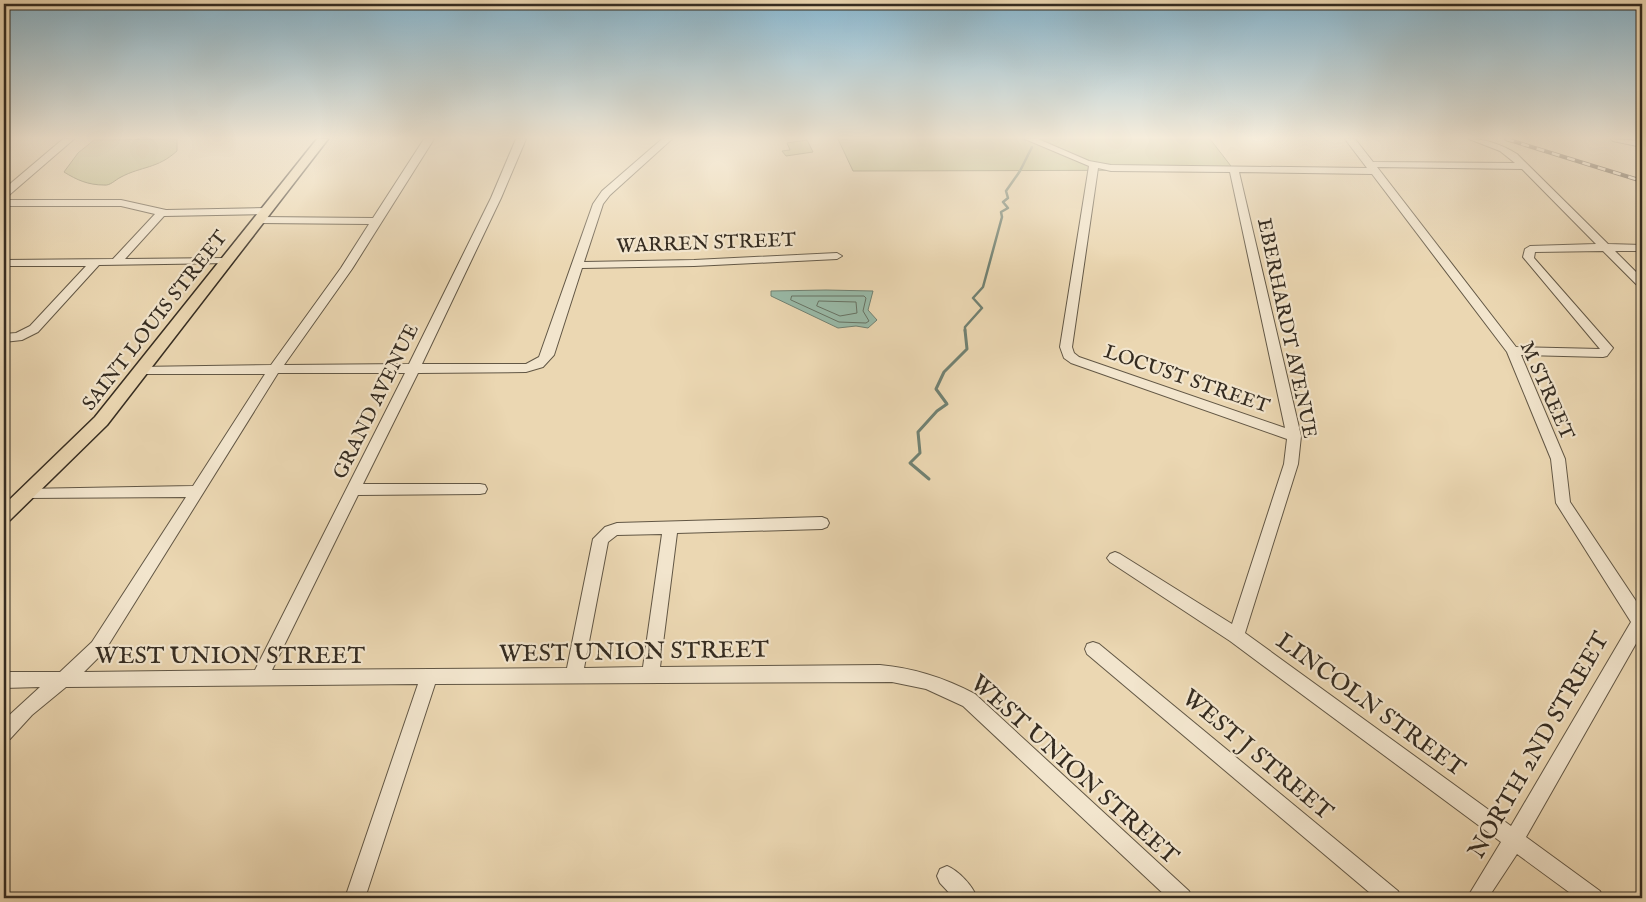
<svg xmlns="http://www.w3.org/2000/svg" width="1646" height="902" viewBox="0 0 1646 902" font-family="'IM FELL English',serif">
<rect width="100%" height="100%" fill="#ebd7b2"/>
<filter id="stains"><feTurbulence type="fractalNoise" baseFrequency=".004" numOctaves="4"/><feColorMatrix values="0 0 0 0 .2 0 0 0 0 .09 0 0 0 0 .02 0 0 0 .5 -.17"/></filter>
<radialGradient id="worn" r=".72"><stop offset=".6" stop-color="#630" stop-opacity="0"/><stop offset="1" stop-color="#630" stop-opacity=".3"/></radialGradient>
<g fill="#bcbd89" stroke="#787455">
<path d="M177 139V151C157 169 142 166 121 177 115 180 110 186 104 185 88 185 77 180 64 172L78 153 94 140Z"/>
<polygon points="838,139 1210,139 1234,170 853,171"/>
<polygon points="807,140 813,152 786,156 782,151 790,150 787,143"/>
</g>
<polygon fill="#99baa8" stroke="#718172" points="826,290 873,291 868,310 877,320 868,328 856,326 838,328 771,296 771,291"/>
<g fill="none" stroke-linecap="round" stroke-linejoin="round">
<g stroke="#677364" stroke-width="1">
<polygon points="792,296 864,296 866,298 863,311 869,321 866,323 839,322 791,300"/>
<polygon points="819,301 856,302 857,313 840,316 817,306"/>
</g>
<polyline stroke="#718172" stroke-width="2.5" points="965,331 965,327 982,308 973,298 983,287 1002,217 1001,212 1008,208 1003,202 1008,198 1006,191 1020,171 1032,147"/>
<polyline stroke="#718172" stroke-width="3" points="929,479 910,463 920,453 918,432 937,411 947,404 936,389 944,372 967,349 965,330"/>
<g stroke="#625745" stroke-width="2">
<g id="minor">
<polygon points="63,139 74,139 8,196 4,197 4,189"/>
<path d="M424 139H434L352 269 284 365 409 364 491 198 516 139H526L501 198 422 364H526L539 357 593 204 602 191 662 139H672L610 195 603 204 584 262 694 260 837 253 842 256 837 259 694 266 582 268 554 355 543 367 526 372 418 373 363 484H480L485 485 487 489 485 493 480 494 358 495 272 670 567 668 593 539 605 527 617 523 822 517 827 519 829 523 827 527 822 529 677 533 660 667 880 665C914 668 945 678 975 694L1189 891 1192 898H1168L963 706 926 689 892 682 435 684 365 898H345L418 684 66 687 32 715 10 739 4 741V720L40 687 4 688V672H60L92 642 186 497 27 498 22 497 20 493 22 489 193 486 265 374H141L137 373 135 370 137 367 271 365 341 268 369 224 259 223 254 220 259 217 373 218ZM278 373H405L255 670 84 672 104 652ZM662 534 643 667 584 668 608 542 617 535Z"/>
<path d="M1025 139H1038L1089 161 1111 165 1367 168 1345 139H1355L1373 162 1515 163 1500 151 1469 139C1487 139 1502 145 1517 154L1608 244 1642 245V251H1615L1642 278V287L1638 286 1603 251 1535 252 1534 258 1613 348 1607 356 1603 357 1521 355 1565 459 1570 502 1642 610V633L1526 837 1600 891 1603 898H1577L1517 854 1488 898H1467L1501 842 1230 641 1110 562 1107 558 1110 554 1115 552 1120 554 1232 624 1284 464 1287 439 1071 363 1064 358 1060 347 1089 166ZM1377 167 1522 169 1596 244 1530 246 1525 249 1523 257 1600 349 1516 347ZM1098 168 1111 171 1230 172 1285 428 1079 357 1074 353 1072 347ZM1239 172 1372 174 1507 352 1551 459 1556 503 1631 622 1511 826 1245 633 1298 464 1301 436Z"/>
<polygon points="1611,139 1642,141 1642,147 1613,141"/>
<polygon points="4,200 121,200 166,210 266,208 271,211 266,214 164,216 125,259 226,258 230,259 230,263 99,265 38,332 22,340 4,342 4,334 16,333 30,326 86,266 4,266 4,260 113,259 155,214 121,206 4,206"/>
<polygon points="1093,642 1099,644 1398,891 1401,898 1376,898 1087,654 1085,649 1087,644"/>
<path d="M947 866C959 871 973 886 977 898H954L940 883 937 876 940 869Z"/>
</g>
</g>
<g stroke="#352c21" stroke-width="3">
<polygon id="major" points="317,139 328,139 107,425 10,520 4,522 4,505 95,417"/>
</g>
<use href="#minor" fill="#f2e5cd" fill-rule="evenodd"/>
<use href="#major" fill="#ebd7b2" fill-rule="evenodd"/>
<g stroke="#352c21" stroke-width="4">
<polyline id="rail" points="1506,139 1642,181"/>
</g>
<use href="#rail" stroke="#f2e5cd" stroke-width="2.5" stroke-dasharray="8" stroke-linecap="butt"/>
</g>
<linearGradient id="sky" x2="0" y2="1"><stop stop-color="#88b6ce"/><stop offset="0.52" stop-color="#f6eddc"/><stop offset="1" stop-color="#f6eddc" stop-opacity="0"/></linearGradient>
<rect width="1646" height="265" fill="url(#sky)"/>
<g text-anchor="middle" stroke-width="4.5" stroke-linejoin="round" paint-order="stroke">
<g font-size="20" fill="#352c21" stroke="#f2e5cd">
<text transform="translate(706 242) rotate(-2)" y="7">WARREN STREET</text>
<text transform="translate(154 320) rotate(-52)" y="7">SAINT LOUIS STREET</text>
<text transform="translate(1288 328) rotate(78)" y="7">EBERHARDT AVENUE</text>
<text transform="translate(1187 378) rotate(19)" y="7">LOCUST STREET</text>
<text transform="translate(1548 390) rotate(66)" y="7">M STREET</text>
<text transform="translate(375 401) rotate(-64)" y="7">GRAND AVENUE</text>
</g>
<g font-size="24" fill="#352c21" stroke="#f2e5cd">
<text transform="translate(634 651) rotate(-1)" y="8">WEST UNION STREET</text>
<text x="230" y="663">WEST UNION STREET</text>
<text transform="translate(1371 704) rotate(36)" y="8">LINCOLN STREET</text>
<text transform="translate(1538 745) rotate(-60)" y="8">NORTH 2ND STREET</text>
<text transform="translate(1258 754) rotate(40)" y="8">WEST J STREET</text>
<text transform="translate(1075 769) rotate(42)" y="8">WEST UNION STREET</text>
</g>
</g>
<rect width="1646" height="902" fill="none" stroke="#ebd7b2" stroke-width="20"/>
<rect x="5" y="5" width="1636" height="892" fill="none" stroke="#352c21" stroke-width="2.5"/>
<rect x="10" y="10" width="1626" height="882" fill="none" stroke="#352c21"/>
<rect width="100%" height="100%" filter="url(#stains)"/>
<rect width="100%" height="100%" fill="url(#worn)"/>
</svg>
